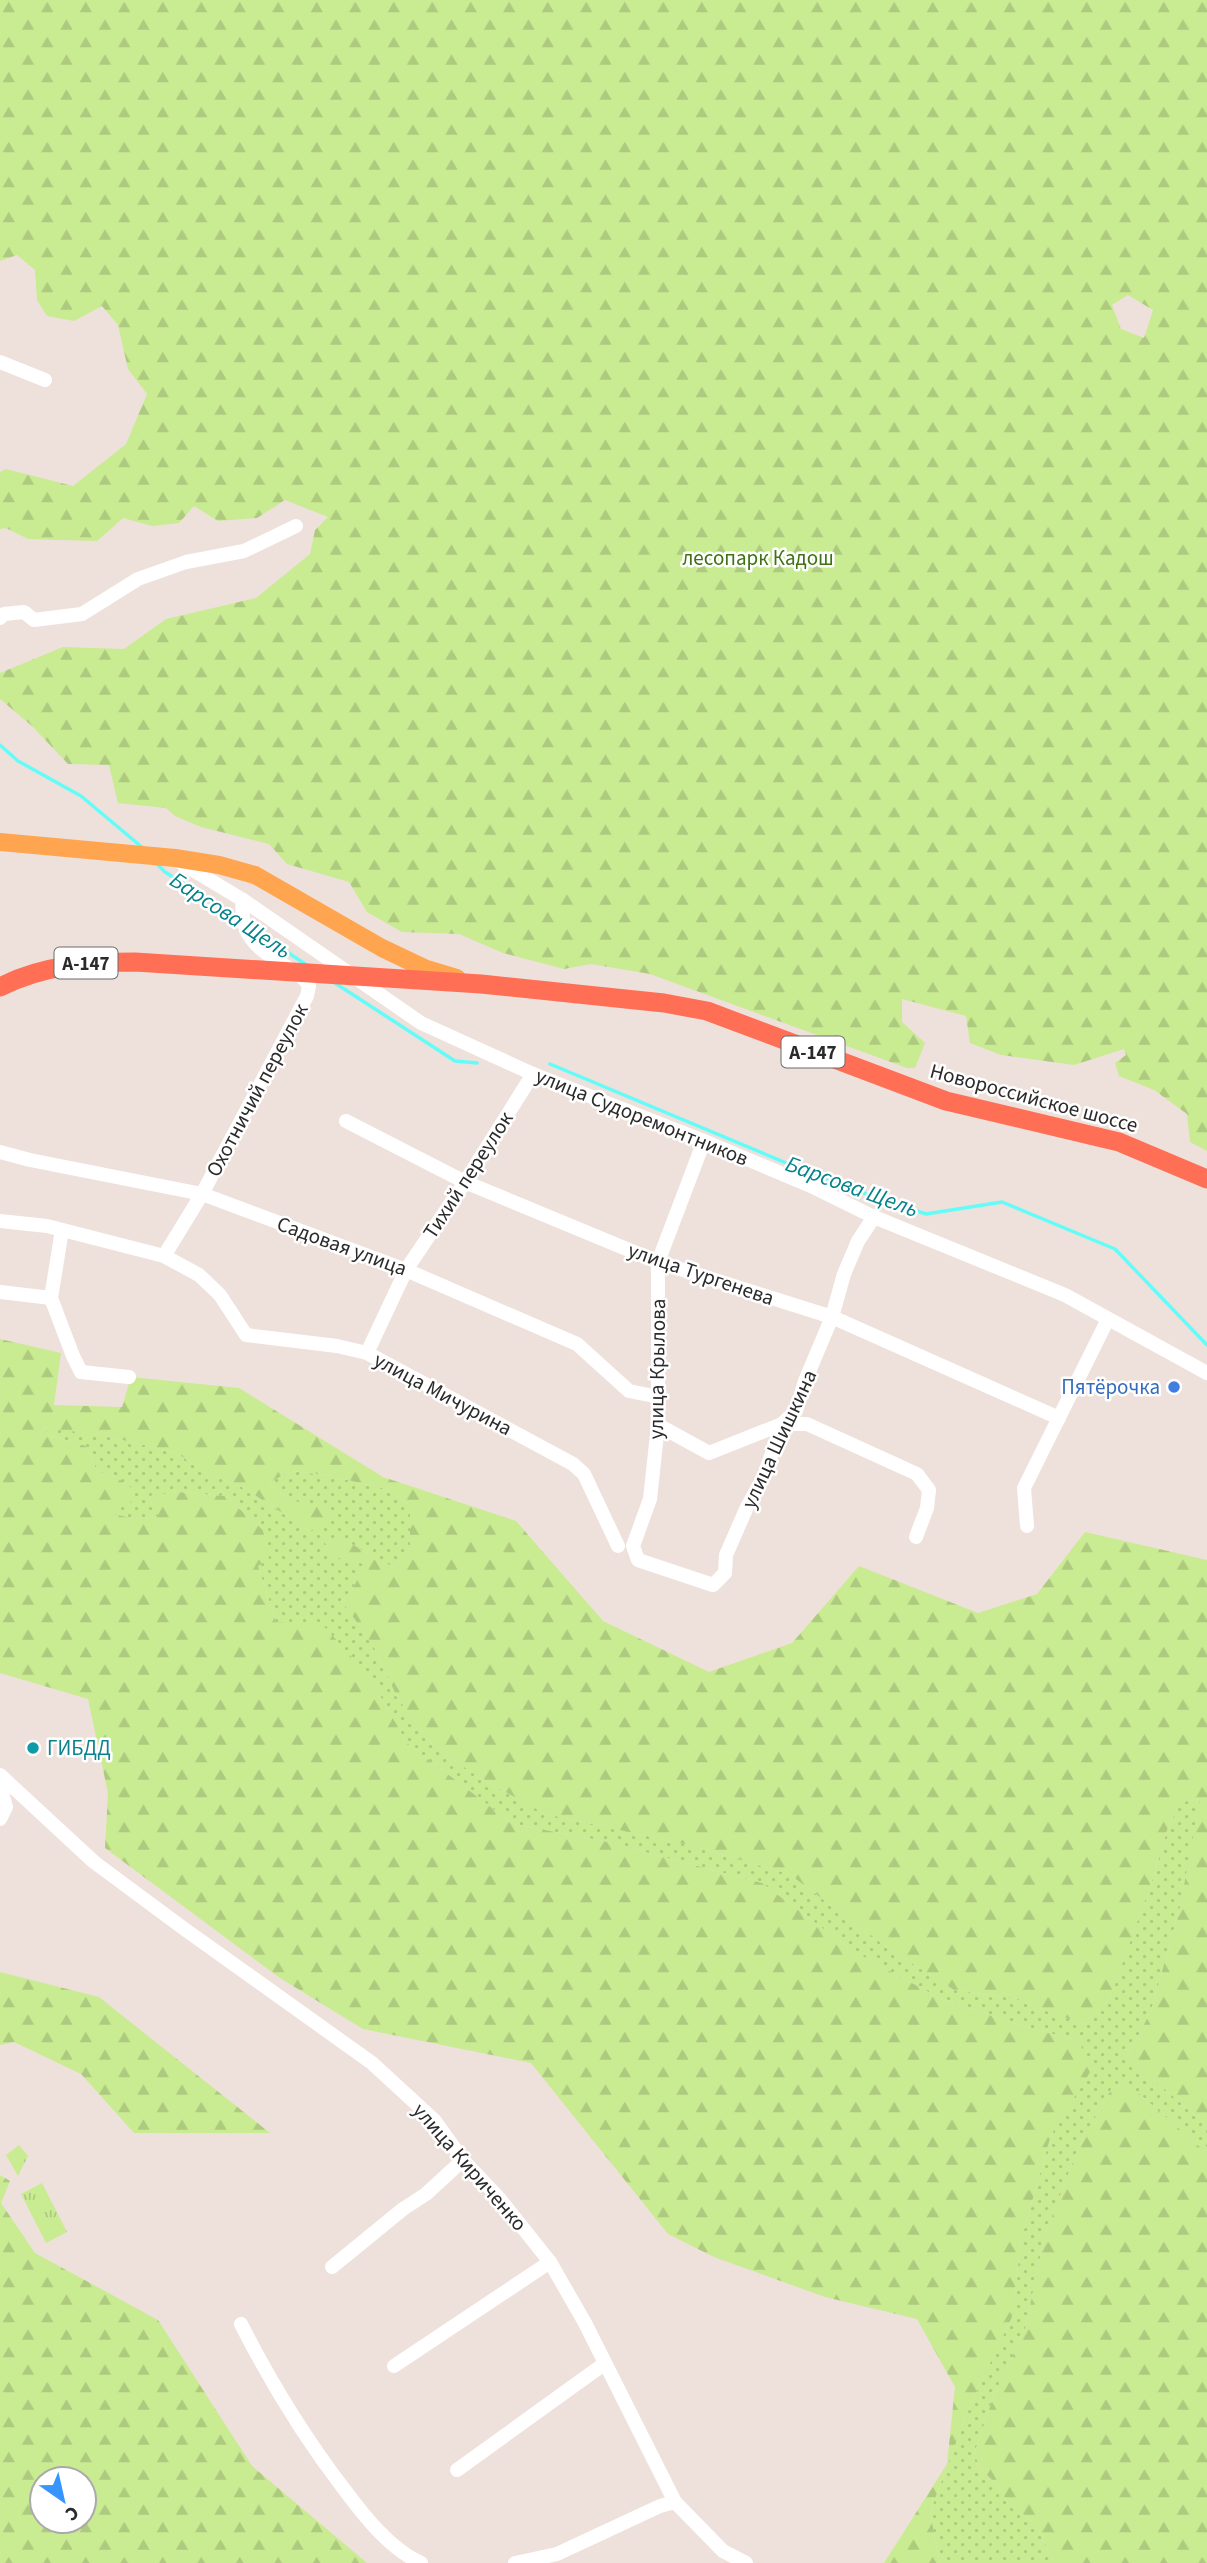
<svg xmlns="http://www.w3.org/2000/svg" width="1207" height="2563" viewBox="0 0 1207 2563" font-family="'Source Sans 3',sans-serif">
<defs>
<pattern id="grass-dots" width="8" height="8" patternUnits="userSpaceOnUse" patternTransform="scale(1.75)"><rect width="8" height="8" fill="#c9eb92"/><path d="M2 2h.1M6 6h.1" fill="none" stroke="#adca7e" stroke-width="1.8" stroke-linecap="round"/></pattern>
<pattern id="forest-firs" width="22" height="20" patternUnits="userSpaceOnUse" patternTransform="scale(1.75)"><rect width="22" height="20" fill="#c9eb92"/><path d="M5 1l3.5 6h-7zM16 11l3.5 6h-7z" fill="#adca7e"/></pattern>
<pattern id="park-tufts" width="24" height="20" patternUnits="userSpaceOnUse" patternTransform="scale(1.75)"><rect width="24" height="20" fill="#c9eb92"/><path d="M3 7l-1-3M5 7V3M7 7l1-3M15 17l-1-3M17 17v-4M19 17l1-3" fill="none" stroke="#adca7e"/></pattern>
</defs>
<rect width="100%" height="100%" fill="#eee1db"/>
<polygon fill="url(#grass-dots)" points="45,1427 102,1435 177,1453 204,1472 244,1488 310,1531 329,1509 289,1500 269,1483 290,1471 326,1475 386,1489 410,1505 410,1548 395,1567 374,1559 354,1545 323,1540 335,1557 364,1564 353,1589 342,1601 374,1647 397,1697 431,1743 481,1779 546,1814 693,1846 789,1874 887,1947 954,1990 1018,1999 1061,2017 1084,2023 1109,2000 1153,1878 1168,1827 1181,1802 1201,1799 1180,1907 1151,2011 1127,2057 1207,2125 1207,2153 1128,2084 1112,2088 1079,2146 1044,2238 1025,2330 994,2395 975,2451 978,2466 999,2487 1007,2502 1037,2526 1054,2563 940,2563 930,2512 971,2403 1012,2317 1021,2240 1051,2135 1091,2069 1078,2040 1033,2029 945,2001 853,1951 762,1883 603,1841 513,1824 407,1743 369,1676 276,1622 258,1566 263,1530 225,1496 177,1492 149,1497 159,1516 135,1519 103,1512 117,1478 97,1471 86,1446 48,1435"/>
<g fill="url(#forest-firs)" fill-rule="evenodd">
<path d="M0 0H1207V1151L1190 1142 1187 1114 1154 1090 1119 1076 1115 1063 1126 1055 1124 1049 1074 1065 1001 1055 970 1043 966 1016 902 999V1022L925 1043 915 1068H907L650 974 591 964 564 969 503 953 459 934 402 932 367 912 349 882 287 864 269 844 201 827 175 816 166 808 118 803 109 765 68 764 32 726 0 699V673L63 647 124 649 166 619 256 598 310 554 315 530 328 517 285 500 257 518 218 521 194 506 179 523 152 526 123 518 97 541 28 539 6 528 0 529V472L6 469 73 486 126 444 147 394 128 369 118 325 102 306 74 321 47 316 37 300 35 270 17 255 0 261ZM1128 295 1153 310 1144 338 1121 329 1112 305Z"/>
<polygon points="0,1339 61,1353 54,1405 122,1407 131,1377 239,1388 383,1477 516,1521 603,1621 709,1672 792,1643 859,1566 978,1613 1037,1594 1085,1532 1207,1560 1207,2125 1127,2057 1151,2011 1180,1907 1200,1799 1181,1802 1168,1827 1153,1878 1109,2000 1084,2023 1061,2017 1018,1999 954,1990 887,1947 789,1874 693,1846 546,1814 481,1779 431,1743 397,1697 374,1647 342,1601 353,1589 364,1564 335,1557 322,1539 354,1545 374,1559 395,1567 410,1548 410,1505 386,1489 326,1475 290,1471 269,1483 289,1500 329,1508 334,1520 310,1531 244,1488 204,1472 177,1453 102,1435 45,1428 48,1435 86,1446 97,1471 117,1478 136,1491 129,1505 105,1512 135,1519 158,1516 149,1496 177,1492 225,1496 263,1530 269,1559 258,1566 276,1622 322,1624 369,1676 407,1743 513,1824 603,1841 762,1883 853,1951 945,2001 1033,2029 1078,2040 1092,2069 1051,2135 1021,2240 1012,2317 971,2403 930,2512 940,2563 884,2563 947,2464 955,2387 917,2319 825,2297 714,2257 668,2234 531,2063 363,2029 280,1978 105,1848 108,1793 88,1699 0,1673"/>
<polygon points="0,1972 99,1997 270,2133 134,2133 81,2074 14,2042 0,2045"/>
<polygon points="1128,2084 1207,2153 1207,2563 1054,2563 1037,2526 1007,2502 999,2487 978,2466 975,2451 994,2395 1025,2330 1044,2238 1079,2146 1112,2088"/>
<path d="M0 2175 10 2181 1 2203 35 2253 158 2320 252 2466 367 2563H0ZM42 2479H84V2521H42Z"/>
</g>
<g fill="url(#park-tufts)">
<polygon points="19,2145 28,2156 18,2176 6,2155"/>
<polygon points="42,2183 67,2232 46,2243 21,2194"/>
</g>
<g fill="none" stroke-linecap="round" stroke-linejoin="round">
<g stroke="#63fcf9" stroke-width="3.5">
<polyline points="0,745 18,761 81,796 143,848"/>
<polyline points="155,862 165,872 238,918"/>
<polyline points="253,929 308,966"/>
<polyline points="335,983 455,1061 477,1063"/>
<polyline points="550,1064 834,1183 926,1214 1002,1202 1115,1249 1207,1345"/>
</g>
<g stroke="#fff" stroke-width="14">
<polyline points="0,362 45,380"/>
<polyline points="0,618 4,614 24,612 34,620 82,614 138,579 186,562 244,551 296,526"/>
<polyline points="178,861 243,900 421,1023 533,1074 704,1141 811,1186 874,1217 1065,1295 1207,1373"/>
<polyline points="346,1121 465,1182 658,1262 832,1317 1059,1418"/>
<polyline points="704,1141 658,1262 658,1425 650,1499 633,1546 638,1560 713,1585 725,1573 726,1555 747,1507 764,1476 782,1424 796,1411 805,1381 832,1317 844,1274 858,1241 874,1217"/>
<polyline points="0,1152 30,1160 202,1194 406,1270 577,1344 629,1391 659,1397"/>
<polyline points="0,1221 47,1226 164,1256 199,1275 220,1295 246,1335 337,1346 367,1353 573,1464 584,1474 618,1546"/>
<path d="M164 1256 202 1194 307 996 309 986 305 980C274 954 237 948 243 900"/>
<polyline points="0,1292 51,1298 73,1356 81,1372 129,1377"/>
<polyline points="51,1298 62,1230"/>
<polyline points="367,1353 406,1270 465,1182 533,1074"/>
<polyline points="658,1425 709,1453 782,1424 807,1424 917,1474 929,1490 927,1508 916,1537"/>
<polyline points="1027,1526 1024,1488 1108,1319"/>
<polyline points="0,1775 94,1862 183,1928 372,2063 435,2121 463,2160 499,2198 550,2262 585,2323 675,2502 723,2551 746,2563"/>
<polyline points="0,1786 6,1807 0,1819"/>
<polyline points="332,2267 403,2209 426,2194 463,2160"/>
<path d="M241 2324C271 2383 304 2437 344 2489 364 2516 390 2549 421 2563"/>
<polyline points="394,2366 550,2262"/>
<polyline points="457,2470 604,2364"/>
<polyline points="515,2563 557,2554 660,2506 675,2502"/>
</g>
<polyline stroke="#ffa550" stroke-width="18" points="0,842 175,858 219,865 255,875 382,948 424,968 457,978"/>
<path stroke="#ff6f56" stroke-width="19" d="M0 987C43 965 88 962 135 962L481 984 664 1003 707 1011 946 1101 1119 1142 1207 1179"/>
</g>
<circle fill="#3f7fe0" stroke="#fff" stroke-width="2.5" cx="1174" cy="1387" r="7"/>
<circle fill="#0f9aa8" stroke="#fff" stroke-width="2.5" cx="33" cy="1748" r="7"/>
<g text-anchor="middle" stroke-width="5" stroke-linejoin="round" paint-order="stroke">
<g fill="#fff" stroke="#6b6b6b" stroke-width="2">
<rect x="54.5" y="947.5" width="63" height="31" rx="5"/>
<rect x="781.5" y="1036.5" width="63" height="31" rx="5"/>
</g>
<g font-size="19" font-weight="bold" fill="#2b2b2b">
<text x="86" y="970">А-147</text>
<text x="813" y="1059">А-147</text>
</g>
<g font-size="21" fill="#407112" stroke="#fff">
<text x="758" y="565">лесопарк Кадош</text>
</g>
<g font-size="21" fill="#2b2b2b" stroke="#fff">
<text transform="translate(257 1090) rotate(-62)" y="7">Охотничий переулок</text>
<text transform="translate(1034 1098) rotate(15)" y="7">Новороссийское шоссе</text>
<text transform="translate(642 1117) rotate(22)" y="7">улица Судоремонтников</text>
<text transform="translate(468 1175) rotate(-57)" y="7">Тихий переулок</text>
<text transform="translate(342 1246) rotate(20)" y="7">Садовая улица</text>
<text transform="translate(701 1274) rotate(19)" y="7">улица Тургенева</text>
<text transform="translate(657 1369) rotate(-89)" y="7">улица Крылова</text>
<text transform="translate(443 1394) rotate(28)" y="7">улица Мичурина</text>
<text transform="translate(779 1439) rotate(-65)" y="7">улица Шишкина</text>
<text transform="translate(470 2167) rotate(49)" y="7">улица Кириченко</text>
</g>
<g font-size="21" fill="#366cbe" stroke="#fff" text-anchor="end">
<text x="1160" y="1394">Пятёрочка</text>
</g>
<g font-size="21" fill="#0d838f" stroke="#fff" text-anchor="start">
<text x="47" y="1755">ГИБДД</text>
</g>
<g font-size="23" font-style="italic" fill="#03838b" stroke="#fff">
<text transform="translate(231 915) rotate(33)" y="8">Барсова Щель</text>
<text transform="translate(852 1186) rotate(20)" y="8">Барсова Щель</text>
</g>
</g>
<g transform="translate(63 2500) rotate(146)"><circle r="33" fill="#ffffff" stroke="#aaaaaa" stroke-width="2"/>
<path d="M0-5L12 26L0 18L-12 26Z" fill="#3895ff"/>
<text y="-10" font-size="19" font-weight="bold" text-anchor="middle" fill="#2b2b2b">С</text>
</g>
</svg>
